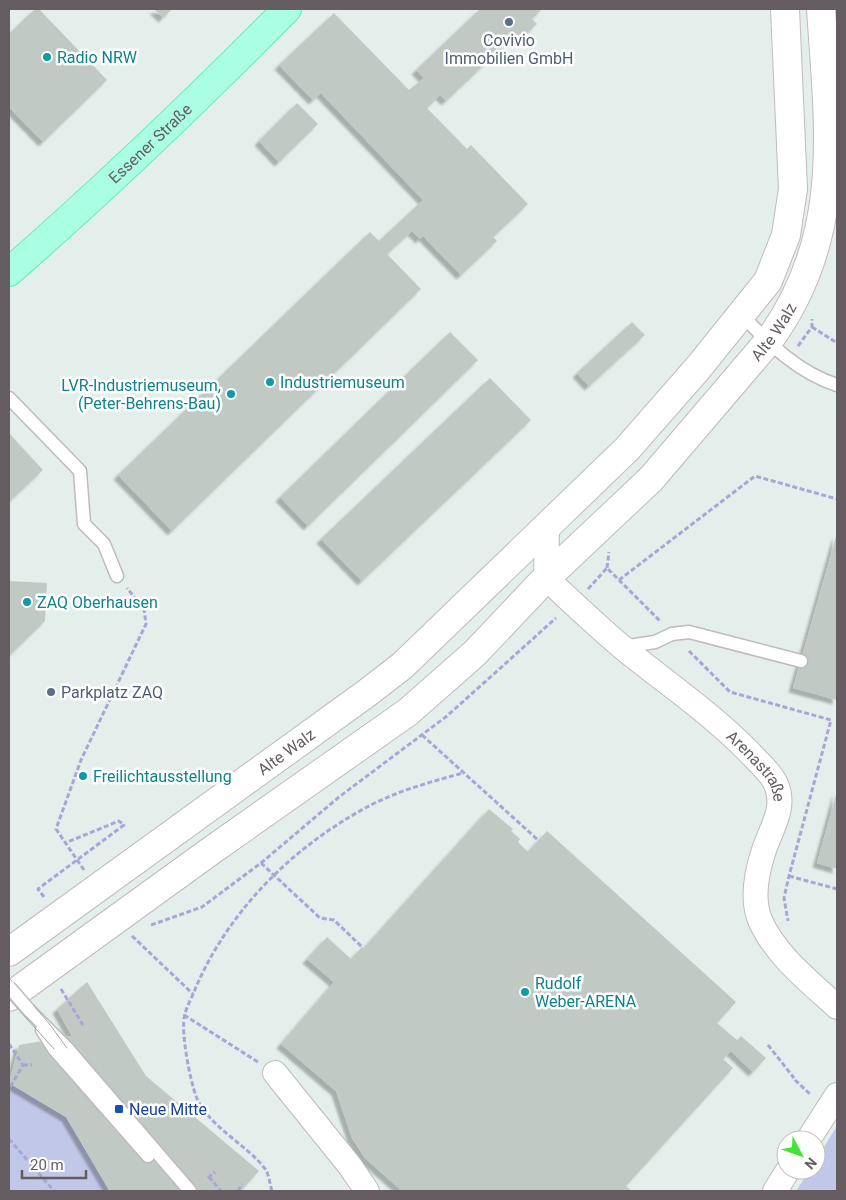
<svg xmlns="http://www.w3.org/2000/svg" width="846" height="1200" viewBox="0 0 846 1200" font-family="Roboto,sans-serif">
<defs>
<filter id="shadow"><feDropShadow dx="-4.5" dy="4.5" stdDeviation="1" flood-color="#0004"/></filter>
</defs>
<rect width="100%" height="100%" fill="#e4efeb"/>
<g fill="#c1c7e6">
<polygon points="9,1083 66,1117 109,1191 9,1191"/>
<polygon points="837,1126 837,1191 796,1191 810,1170 816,1170 816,1160"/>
</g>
<g fill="#c1c9c5" filter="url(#shadow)">
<polygon points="35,9 39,9 107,80 43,142 9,107 9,34"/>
<polygon points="154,9 172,9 163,18"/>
<polygon points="480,9 542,9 532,19 537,24 519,41 514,36 446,101 440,95 427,108 467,149 471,145 528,204 493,237 497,241 461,275 423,236 420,239 412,231 387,254 421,289 172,531 118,475 370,232 379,241 423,200 321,93 313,100 279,65 334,13 409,90 424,78 416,70"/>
<polygon points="297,103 318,124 279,162 259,141"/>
<polygon points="632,322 645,335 589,386 577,373"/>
<polygon points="450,332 478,360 308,526 280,497"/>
<polygon points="490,378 531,420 362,581 321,539"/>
<polygon points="9,433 43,470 9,502"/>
<polygon points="837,533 837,700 793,688"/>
<polygon points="9,581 47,583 45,621 9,656"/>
<polygon points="837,791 837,869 817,863"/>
<polygon points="489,809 513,829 511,831 520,839 518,842 528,852 547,831 599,878 736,1002 717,1023 737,1040 741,1036 766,1058 753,1072 731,1051 723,1059 733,1068 626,1186 632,1191 402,1191 365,1158 352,1138 336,1091 281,1044 334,982 307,959 327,937 351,959 362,947 364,948"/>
<polygon points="87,982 146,1076 259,1171 241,1191 110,1191 66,1117 9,1083 19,1045 72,1036 57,1009"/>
</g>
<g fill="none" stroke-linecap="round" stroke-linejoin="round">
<g stroke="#c0b9bd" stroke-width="15">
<g id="lane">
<path d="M742 315C769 344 799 373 837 385"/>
<polyline points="9,398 80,471 84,524 104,544 117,576"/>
<polyline points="622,647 655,642 672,634 689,632 801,661"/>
<polyline points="29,1010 67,1048 190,1191"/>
<polyline points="42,1030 54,1049 148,1156"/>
</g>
</g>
<g stroke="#c0b9bd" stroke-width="26">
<g id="street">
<path id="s1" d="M547 528 546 578C571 601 596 625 622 647 665 682 711 713 750 753 758 762 769 771 775 782 787 807 772 826 764 850 757 871 751 898 760 920 775 955 810 982 837 1007"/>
<polyline points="275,1073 350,1166 367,1191"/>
<polyline points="808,1140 837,1095"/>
<polyline points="775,1191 788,1170"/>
</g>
</g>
<g stroke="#c2babe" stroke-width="30">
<g id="secondary">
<path id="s2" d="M9 952 367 693 402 666 627 449 698 368 768 281 786 235 793 189 785 9"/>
<path id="s3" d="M9 997 212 850 408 712 475 653 546 578 651 479 767 343C845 239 829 130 821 9"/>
</g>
</g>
<g stroke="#5defb0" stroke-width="30">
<g id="primary">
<path id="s4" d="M9 272C105 188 197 100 287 9"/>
</g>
</g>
<g stroke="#aaa5d7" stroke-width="3" stroke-dasharray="5 2.5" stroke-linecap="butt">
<polyline points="812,327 837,343"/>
<polyline points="798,346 812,327 812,319"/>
<polyline points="607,568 609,552"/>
<polyline points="619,580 755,476 837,499"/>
<polyline points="588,589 607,568 660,621"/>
<polyline points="689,651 730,692 831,720 789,876 784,898 788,921"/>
<polyline points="422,735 538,840"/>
<polyline points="261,863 320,918 334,920 362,947"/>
<polyline points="84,870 56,829 81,760 146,624 144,609 127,588"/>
<polyline points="789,876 837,889"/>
<polyline points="44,897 38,889 124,825 119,821 65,843"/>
<polyline points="151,925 202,907 261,863 339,797 447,716 556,618"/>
<polyline points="132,936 193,994"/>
<polyline points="61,989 83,1025"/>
<polyline points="184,1015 258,1062"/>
<polyline points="9,1044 23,1065 9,1089"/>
<polyline points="768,1045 794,1078"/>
<polyline points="23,1065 32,1065"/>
<polyline points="795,1080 810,1094"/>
<polyline points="9,1139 54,1191"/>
<polyline points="209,1177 221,1191"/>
<polyline points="208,1178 215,1172"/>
<polyline points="238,1191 242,1184"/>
<path d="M272 1191C270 1185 269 1175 266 1170 248 1145 207 1126 196 1096 190 1080 180 1030 185 1014 187 1005 193 996 196 987 230 909 293 847 367 807 397 791 430 782 463 773"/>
<polyline points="396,1191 397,1187"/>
</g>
<use href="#lane" stroke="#fff" stroke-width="12"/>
<use href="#street" stroke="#fff" stroke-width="24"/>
<use href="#secondary" stroke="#fff" stroke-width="28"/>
<use href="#primary" stroke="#aafee3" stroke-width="28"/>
<g stroke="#a7a4a6" stroke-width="1">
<polyline points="9,978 48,1022 67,1048"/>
<polyline points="9,999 54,1049"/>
</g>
<g stroke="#c0b9bd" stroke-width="15" stroke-linecap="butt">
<polyline id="lane-bridge" points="9,987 29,1010"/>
</g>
<use href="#lane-bridge" stroke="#fff" stroke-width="12"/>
</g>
<g fill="#5c6f8a" stroke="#fff" stroke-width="2">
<circle cx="509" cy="22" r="5"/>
<circle cx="51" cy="692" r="5"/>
</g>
<g fill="#0f9aa8" stroke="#fff" stroke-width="2">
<circle cx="47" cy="57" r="5"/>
<circle cx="270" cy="382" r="5"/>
<circle cx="231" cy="394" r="5"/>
<circle cx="27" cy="602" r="5"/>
<circle cx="83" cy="776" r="5"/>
<circle cx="525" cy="992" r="5"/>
</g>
<rect fill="#1a4fb4" stroke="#fff" stroke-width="2" x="114" y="1104" width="10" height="10" rx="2.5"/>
<g text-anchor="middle" stroke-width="5" stroke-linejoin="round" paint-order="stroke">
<g font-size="16" fill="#4e5e75" stroke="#fff">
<text x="509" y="46">Covivio<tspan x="509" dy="18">Immobilien GmbH</tspan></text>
<text x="61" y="698" text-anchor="start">Parkplatz ZAQ</text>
</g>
<g font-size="16" fill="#0d838f" stroke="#fff" text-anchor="start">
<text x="57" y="63">Radio NRW</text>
<text x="280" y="388">Industriemuseum</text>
<text x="221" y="391" text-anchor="end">LVR-Industriemuseum,<tspan x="221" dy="18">(Peter-Behrens-Bau)</tspan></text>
<text x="37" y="608">ZAQ Oberhausen</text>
<text x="93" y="782">Freilichtausstellung</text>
<text x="535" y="989">Rudolf<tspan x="535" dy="18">Weber-ARENA</tspan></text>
</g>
<g font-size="16" fill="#655c61" stroke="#fff">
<text dy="6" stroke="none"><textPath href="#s4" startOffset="191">Essener Straße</textPath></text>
<text dy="6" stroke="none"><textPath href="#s3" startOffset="1019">Alte Walz</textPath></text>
<text dy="6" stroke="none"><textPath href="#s2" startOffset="342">Alte Walz</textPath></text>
<text dy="6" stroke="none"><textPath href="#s1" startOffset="334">Arenastraße</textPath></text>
</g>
<g font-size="16" fill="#164399" stroke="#fff" text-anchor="start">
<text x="129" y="1115">Neue Mitte</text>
</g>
</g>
<rect width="846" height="1200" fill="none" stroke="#655c61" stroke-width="20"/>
<g transform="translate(801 1155) rotate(131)"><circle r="24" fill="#ffffff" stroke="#c1bec0"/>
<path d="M0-4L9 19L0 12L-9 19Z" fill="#40e633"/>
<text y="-8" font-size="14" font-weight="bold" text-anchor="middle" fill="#655c61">N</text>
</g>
<path d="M22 1170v8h64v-8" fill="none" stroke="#655c61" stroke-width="2.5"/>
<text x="30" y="1170" font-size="15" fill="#655c61" stroke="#ffffff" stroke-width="4" paint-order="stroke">20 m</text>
</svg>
